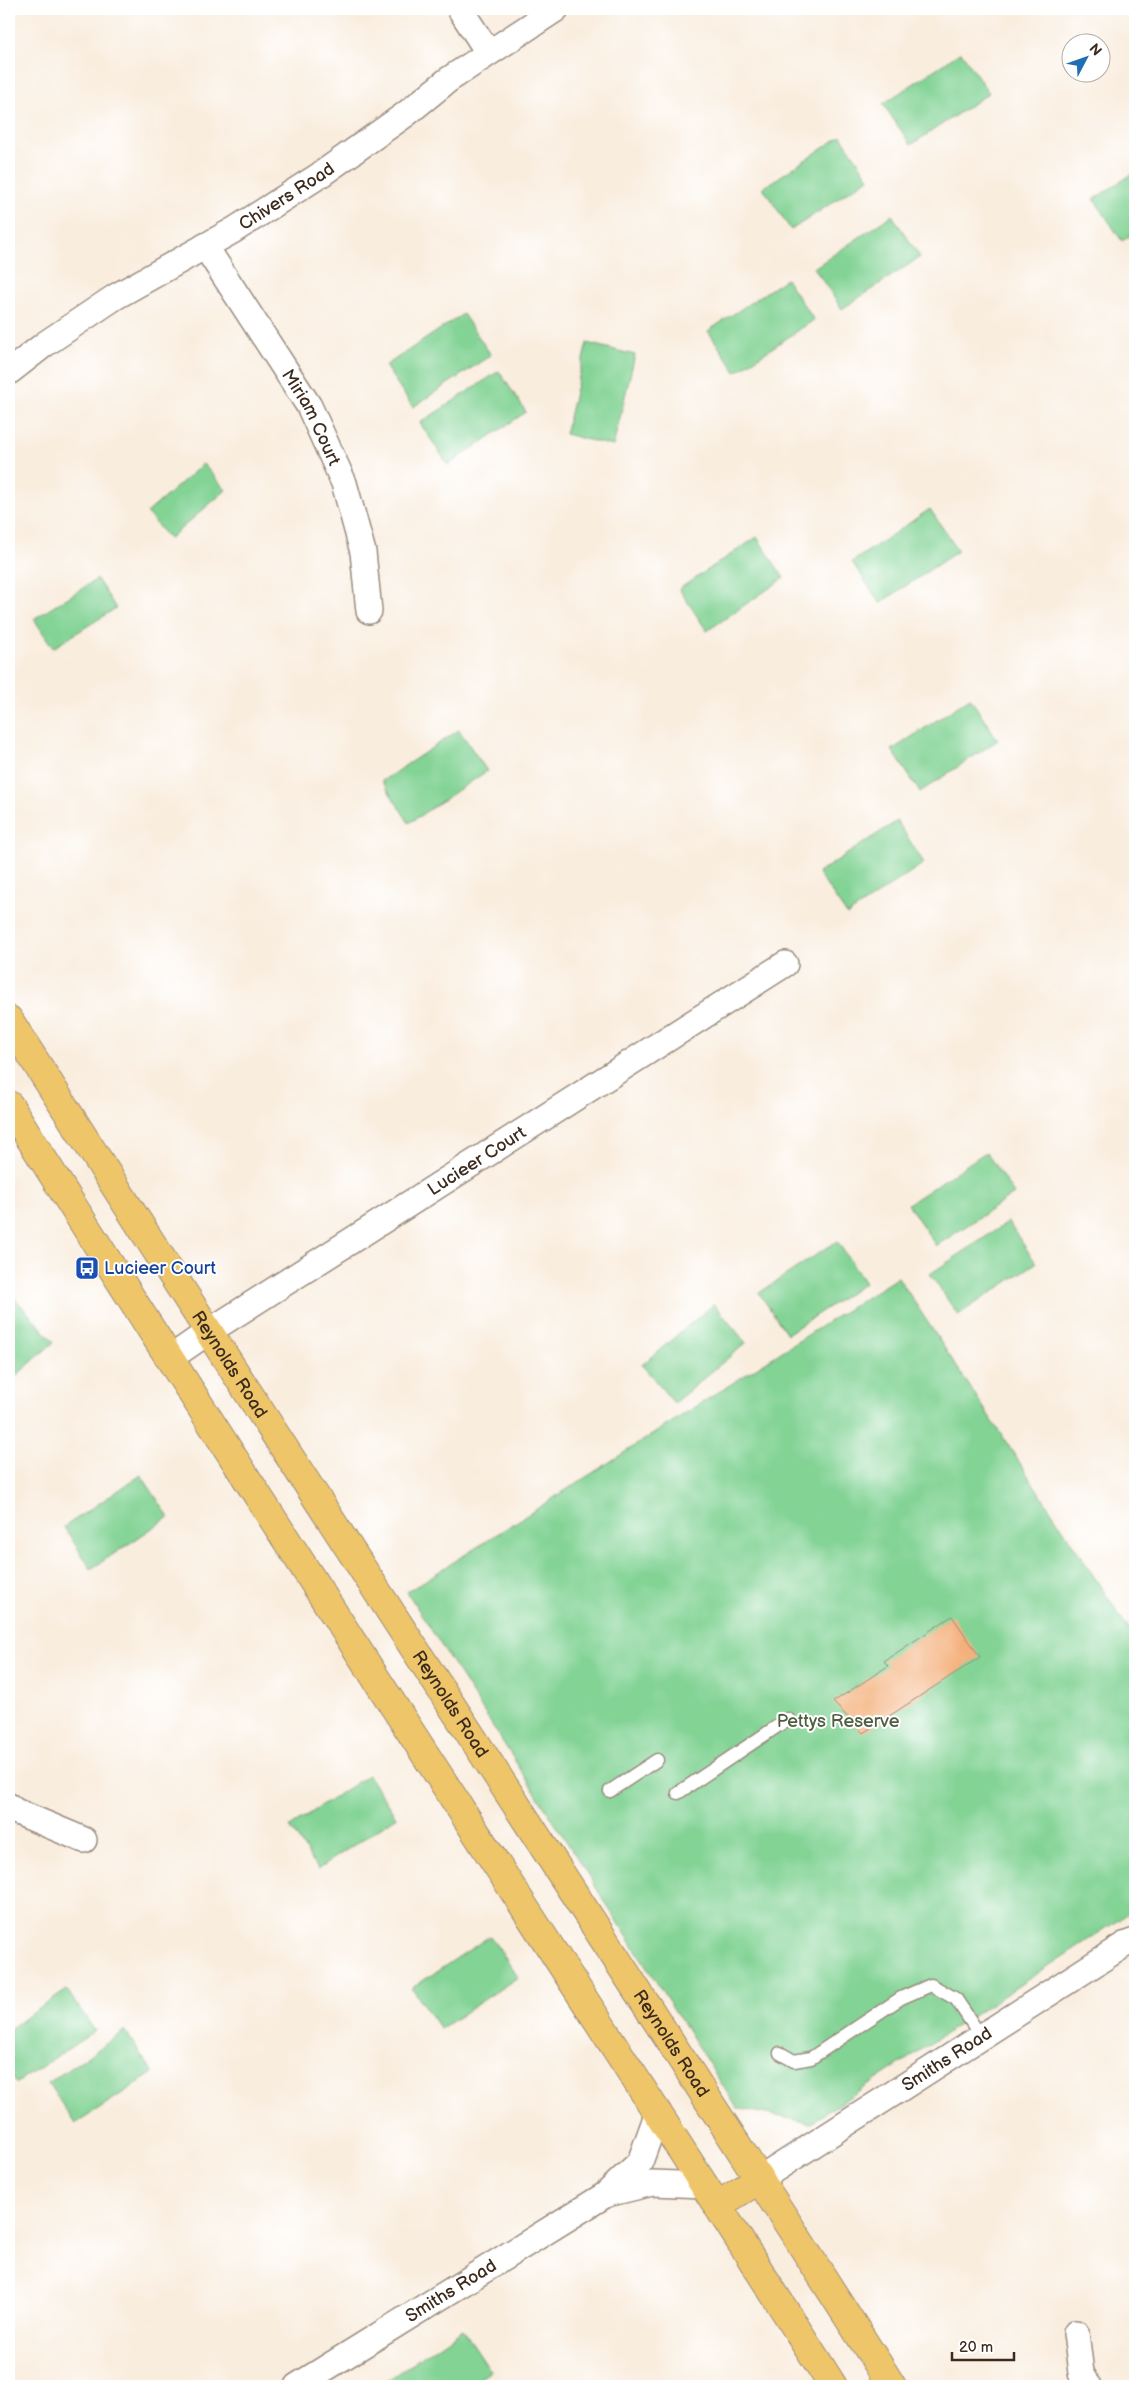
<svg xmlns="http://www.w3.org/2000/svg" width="1144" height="2395" viewBox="0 0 1144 2395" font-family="'Balsamiq Sans',sans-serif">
<rect width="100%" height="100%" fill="#fff"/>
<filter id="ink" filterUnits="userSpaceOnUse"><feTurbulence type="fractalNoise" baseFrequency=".02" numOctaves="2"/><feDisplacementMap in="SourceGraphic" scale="10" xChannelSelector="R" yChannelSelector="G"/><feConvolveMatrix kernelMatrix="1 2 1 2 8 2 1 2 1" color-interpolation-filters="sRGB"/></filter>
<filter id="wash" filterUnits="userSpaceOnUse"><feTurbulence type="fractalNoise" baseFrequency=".0096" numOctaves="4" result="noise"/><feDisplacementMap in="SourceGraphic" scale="20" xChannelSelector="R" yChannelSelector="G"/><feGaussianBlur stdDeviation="1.12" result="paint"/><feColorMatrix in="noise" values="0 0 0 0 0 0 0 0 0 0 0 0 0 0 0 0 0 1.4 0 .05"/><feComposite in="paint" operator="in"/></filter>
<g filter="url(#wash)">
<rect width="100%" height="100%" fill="#f9edde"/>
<g fill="#82d394" stroke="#5e7e59">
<polygon points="961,52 989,93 911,145 883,104"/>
<polygon points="841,136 869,178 791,230 763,188"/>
<polygon points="1135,172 1135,232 1122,241 1094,199"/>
<polygon points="892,215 920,257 842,309 814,268"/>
<polygon points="786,279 814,320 736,372 708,331"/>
<polygon points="463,314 491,355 413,407 385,366"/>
<polygon points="587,343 635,355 613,446 565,434"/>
<polygon points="499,371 526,412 448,465 420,423"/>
<polygon points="203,464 226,490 169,539 147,513"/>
<polygon points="930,509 958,551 880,603 852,562"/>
<polygon points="757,537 784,578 707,631 679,589"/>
<polygon points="97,579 116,608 53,648 34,619"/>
<polygon points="970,698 998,740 920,792 892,750"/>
<polygon points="459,730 487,771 409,823 382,781"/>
<polygon points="897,821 924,863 847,915 818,873"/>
<polygon points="986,1152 1014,1194 936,1246 908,1204"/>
<polygon points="1008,1222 1036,1263 958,1315 930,1274"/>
<polygon points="837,1241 865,1283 787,1334 759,1293"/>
<polygon points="898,1277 1135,1639 1135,1909 810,2123 737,2108 407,1592"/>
<polygon points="9,1292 54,1342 17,1375 9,1366"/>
<polygon points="714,1304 746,1343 674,1403 642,1365"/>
<polygon points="141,1475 169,1517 91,1569 64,1527"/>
<polygon points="368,1775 396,1817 318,1869 290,1827"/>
<polygon points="490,1936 518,1977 440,2029 412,1988"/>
<polygon points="67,1990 95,2031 17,2083 9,2071 9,2029"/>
<polygon points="125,2031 153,2073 75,2124 48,2083"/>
<polygon points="463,2329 491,2371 468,2386 389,2386 386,2381"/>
</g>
<g id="blocks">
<polygon fill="#f4b07b" points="952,1616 980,1657 863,1733 833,1702 888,1666 884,1661"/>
</g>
</g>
<g filter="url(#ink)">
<use href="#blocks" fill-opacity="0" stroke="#9a8c7e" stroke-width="1"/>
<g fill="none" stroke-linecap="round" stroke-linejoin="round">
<g stroke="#9a8c7e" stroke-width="15">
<g id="service">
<polyline points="610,1791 657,1760"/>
<polyline points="678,1793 788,1719"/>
<polyline points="780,2053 794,2061 811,2058 901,1998 931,1985 956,1999 980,2035"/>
</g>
</g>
<g stroke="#9a8c7e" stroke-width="28">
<g id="minor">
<polyline points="460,9 488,52"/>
<path id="s1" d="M205 246 309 406 344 483 363 552 369 611"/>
<path id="s2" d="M9 372 45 344 115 297 234 230 320 175 406 114 448 80 556 9"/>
<path id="s3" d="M169 1359 208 1332 785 964"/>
<polyline points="9,1806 15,1811 84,1840"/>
<path id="s4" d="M760 2179 1124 1945 1135 1941"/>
<polyline points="607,2194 652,2183 705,2185"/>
<polyline points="1076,2333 1081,2373 1089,2386"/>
<path id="s5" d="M297 2386 605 2195 640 2162 658 2112"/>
</g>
</g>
<g stroke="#9a8c7e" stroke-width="30">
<g id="primary">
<path id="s6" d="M9 1020C299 1478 601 1929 892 2386"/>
<path d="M9 1105C279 1535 560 1958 833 2386"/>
<polyline points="718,2205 760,2179"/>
</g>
</g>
<use href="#service" stroke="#fff" stroke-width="12"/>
<use href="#minor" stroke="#fff" stroke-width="25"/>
<use href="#primary" stroke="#eec569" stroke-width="28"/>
</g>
</g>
<defs>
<g id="bus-square" transform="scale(1.25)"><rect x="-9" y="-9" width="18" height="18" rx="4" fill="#1a4fb4" stroke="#fff"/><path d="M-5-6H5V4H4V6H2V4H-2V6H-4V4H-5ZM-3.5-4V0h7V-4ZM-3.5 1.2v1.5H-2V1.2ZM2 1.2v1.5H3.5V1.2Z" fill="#fff"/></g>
</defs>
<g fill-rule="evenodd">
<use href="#bus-square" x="87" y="1268"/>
</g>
<g text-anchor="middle" stroke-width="4" stroke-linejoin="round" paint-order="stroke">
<g font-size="18" fill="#3b2a1e" stroke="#fff">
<text dy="6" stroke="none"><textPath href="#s2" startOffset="329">Chivers Road</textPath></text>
<text dy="6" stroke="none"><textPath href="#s1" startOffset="202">Miriam Court</textPath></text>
<text dy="6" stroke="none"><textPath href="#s3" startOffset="366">Lucieer Court</textPath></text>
<text dy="6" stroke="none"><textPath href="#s6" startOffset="409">Reynolds Road</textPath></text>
<text dy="6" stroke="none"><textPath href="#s6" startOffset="814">Reynolds Road</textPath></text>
<text dy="6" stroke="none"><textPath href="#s6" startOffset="1219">Reynolds Road</textPath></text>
<text dy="6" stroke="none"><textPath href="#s4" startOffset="222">Smiths Road</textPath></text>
<text dy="6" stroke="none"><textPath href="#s5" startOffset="181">Smiths Road</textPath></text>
</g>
<g font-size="18" fill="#164399" stroke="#fff" text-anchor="start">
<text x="104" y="1274">Lucieer Court</text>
</g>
<g font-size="18" fill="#505d41" stroke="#fff">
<text x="838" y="1727">Pettys Reserve</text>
</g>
</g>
<rect width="1144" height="2395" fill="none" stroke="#fff" stroke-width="30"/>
<g transform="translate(1086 58) rotate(49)"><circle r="24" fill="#ffffff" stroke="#b1aaa5"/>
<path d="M0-4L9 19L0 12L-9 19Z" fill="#1f6fb2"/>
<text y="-8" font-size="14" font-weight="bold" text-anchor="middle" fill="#3b2a1e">N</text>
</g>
<path d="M952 2352v8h62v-8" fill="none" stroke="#3b2a1e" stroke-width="2.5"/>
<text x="959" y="2352" font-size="15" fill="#3b2a1e" stroke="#ffffff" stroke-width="4" paint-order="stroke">20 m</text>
</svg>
